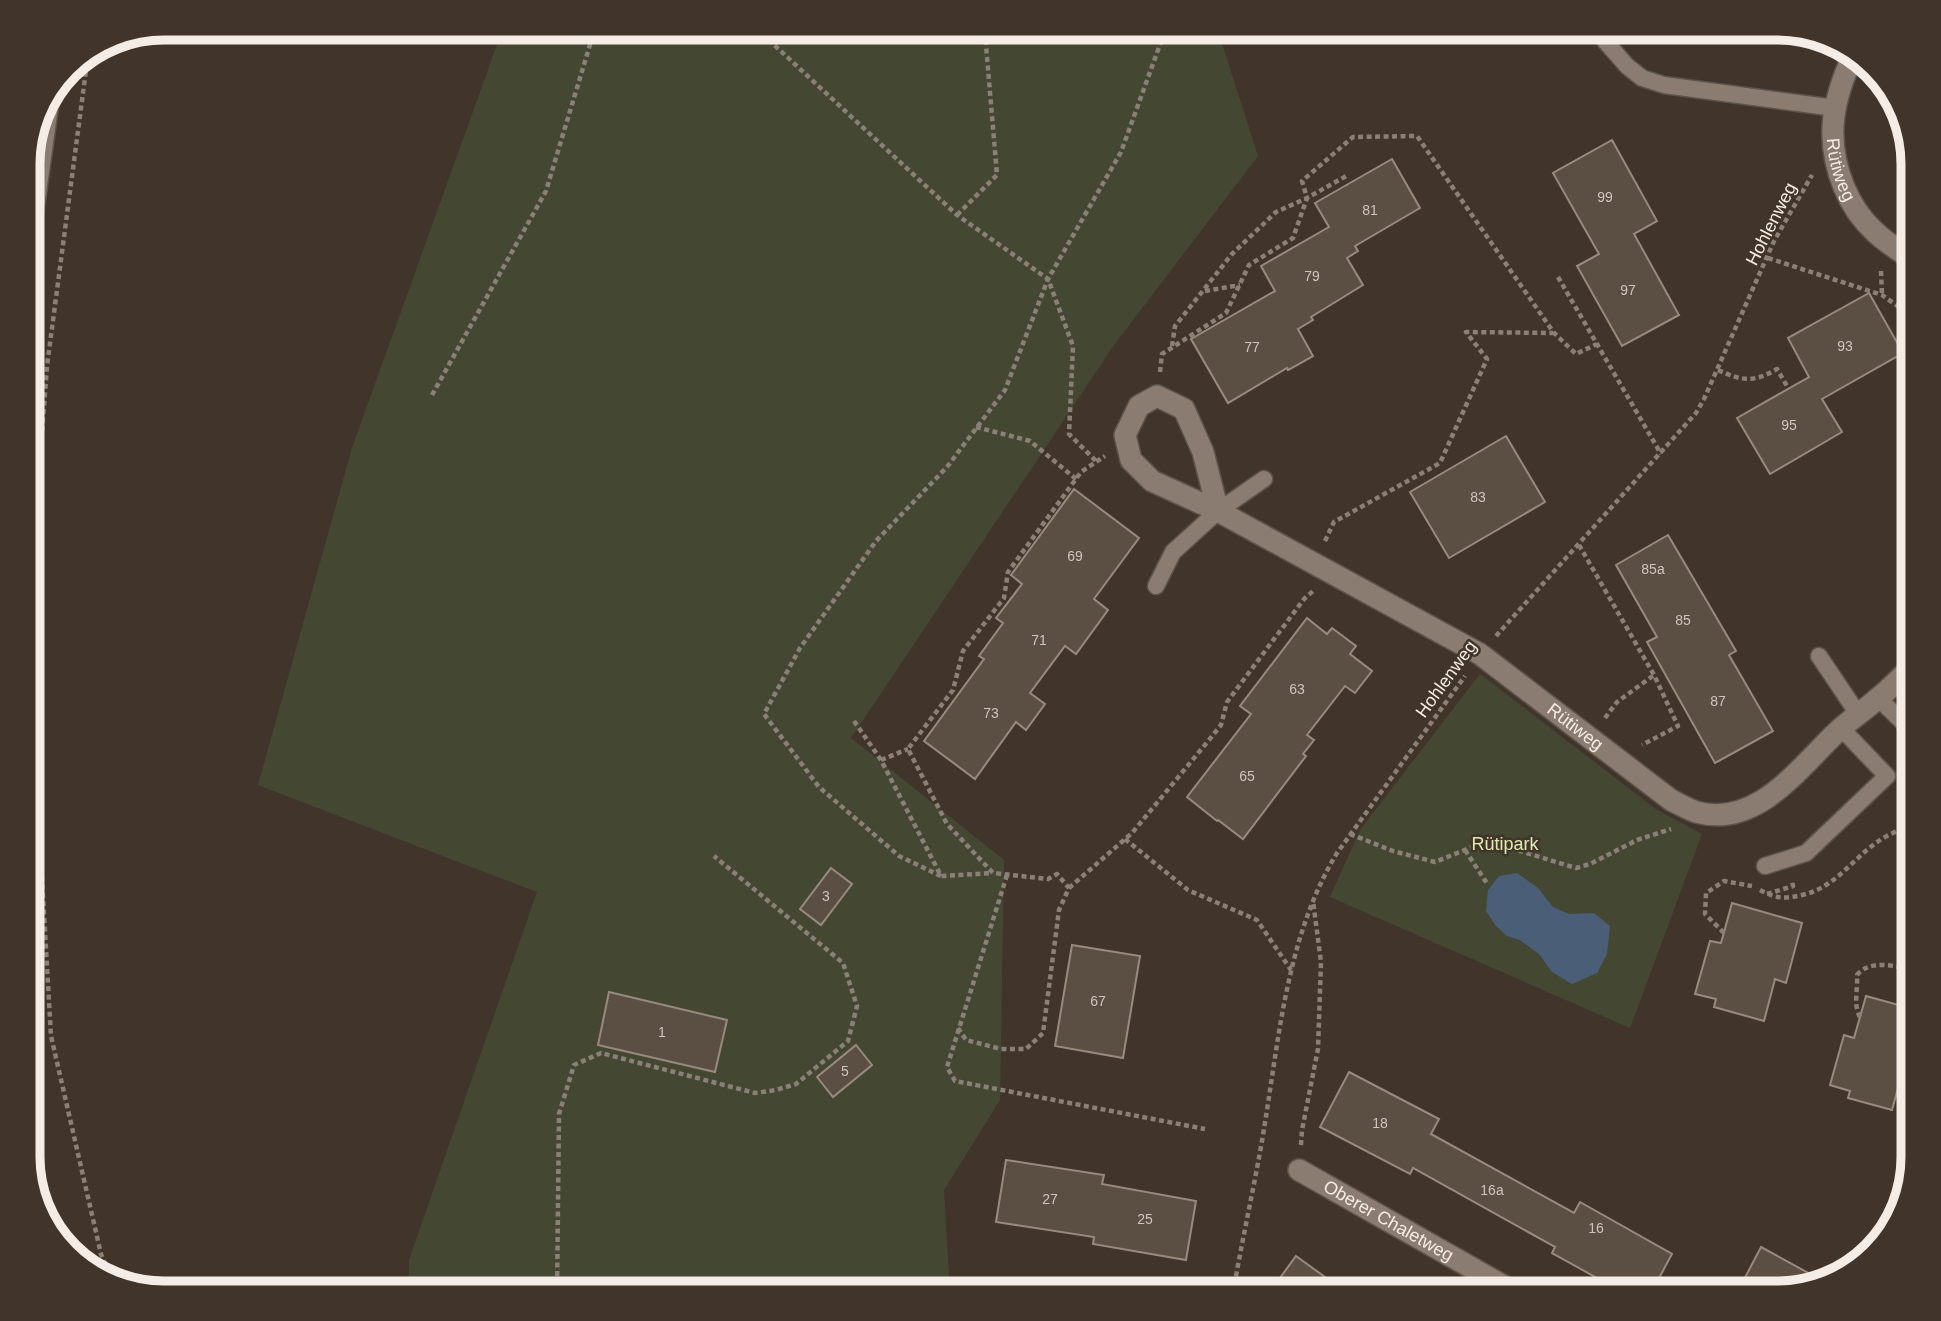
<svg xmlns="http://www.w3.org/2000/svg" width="1941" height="1321" viewBox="0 0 1941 1321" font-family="Helvetica,sans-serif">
<rect width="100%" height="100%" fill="#41352b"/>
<g fill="#444833">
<polygon points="503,28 1217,28 1258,156 1114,345 851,738 1004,860 1000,1100 944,1190 950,1293 409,1293 409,1260 537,892 258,785 352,448"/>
<polygon points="1480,674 1657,810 1702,834 1630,1028 1330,897 1360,830"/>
</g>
<polygon fill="#4a5f77" points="1517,873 1538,888 1553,907 1569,914 1594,913 1610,926 1607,954 1597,973 1572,984 1552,972 1539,954 1520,940 1507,936 1496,926 1486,911 1488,890 1499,876"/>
<g fill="#5b4e43" stroke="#988a7e" stroke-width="2">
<polygon points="1612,140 1657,221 1634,234 1679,315 1622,346 1577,266 1599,254 1553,173"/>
<polygon points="1392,159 1420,208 1355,246 1358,251 1347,258 1363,285 1311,317 1313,320 1298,329 1313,356 1288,370 1287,368 1228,403 1191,339 1275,291 1261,266 1329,227 1315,203"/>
<polygon points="1869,293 1903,353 1822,399 1842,432 1770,474 1737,418 1809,377 1788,338"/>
<polygon points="1506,436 1545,502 1449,558 1410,492"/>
<polygon points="1074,489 1139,538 1094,599 1108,610 1076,654 1065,646 1030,693 1045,704 1026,730 1016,722 975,779 924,741 984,659 979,656 1003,623 996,618 1022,584 1011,575"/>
<polygon points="1668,535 1736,651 1729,655 1773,731 1715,763 1647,642 1657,637 1616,565"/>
<polygon points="1307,618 1327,634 1332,628 1356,646 1350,654 1372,671 1355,693 1345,686 1307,735 1314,740 1303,754 1306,756 1243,839 1218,820 1217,821 1187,797 1251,714 1240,706"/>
<polygon points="831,868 852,884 821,925 800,909"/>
<polygon points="1732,903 1802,923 1786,983 1775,979 1764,1021 1714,1007 1716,999 1695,994 1710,941 1721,943"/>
<polygon points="1072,945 1140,956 1123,1058 1055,1046"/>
<polygon points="609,992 727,1020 715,1072 598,1045"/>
<polygon points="1866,996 1913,1009 1913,1073 1903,1070 1892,1110 1848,1098 1850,1091 1830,1085 1844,1035 1854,1038"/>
<polygon points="856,1045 872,1065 833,1097 817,1077"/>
<polygon points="1349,1072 1439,1119 1431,1134 1574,1213 1580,1202 1672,1254 1651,1293 1624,1293 1552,1253 1555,1247 1413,1168 1410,1174 1320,1127"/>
<polygon points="1006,1160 1104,1175 1102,1184 1196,1201 1186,1260 1093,1244 1094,1237 996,1222"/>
<polygon points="1761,1247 1823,1281 1777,1293 1737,1293"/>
<polygon points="1296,1256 1347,1293 1269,1293"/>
</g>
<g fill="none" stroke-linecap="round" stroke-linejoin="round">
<g stroke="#5d534a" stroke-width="19">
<g id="lane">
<polyline points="1602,28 1605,41 1627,66 1642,78 1664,85 1835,108"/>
<polyline points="1156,586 1173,552 1218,511 1264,479"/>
<polyline points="1819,656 1858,714"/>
<polyline points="1878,698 1913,732"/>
<polyline points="1765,866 1806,853 1887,776 1841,728"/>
</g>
</g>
<g stroke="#5d534a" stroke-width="24">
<g id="street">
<path id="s1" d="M1854 53C1833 99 1824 138 1844 187 1851 204 1861 219 1874 231 1886 243 1900 251 1913 260"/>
<path id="s2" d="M1218 511 1152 481 1131 460 1125 435 1139 406 1157 396 1184 409 1203 452 1218 511 1480 654 1671 800C1679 804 1688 809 1696 812 1758 829 1800 766 1839 730 1851 719 1865 710 1877 699 1890 689 1901 677 1913 666"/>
<path id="s3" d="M1299 1170 1516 1293"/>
</g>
</g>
<g stroke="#5d534a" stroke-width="24">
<polyline id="secondary" points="28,246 49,96"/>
</g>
<g stroke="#8b8077" stroke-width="4.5" stroke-dasharray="5 3.5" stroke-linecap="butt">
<polyline points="756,28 957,215 1048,279 1073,346 1069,434 1097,462"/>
<polyline points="88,55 47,366 35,526 30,733 40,844 51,1036 101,1254 110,1276"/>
<polyline points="957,215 997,175 986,45 988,28"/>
<polyline points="1768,258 1882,295 1913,317"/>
<polyline points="1881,271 1882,295"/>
<polyline points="1558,277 1661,454"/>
<polyline points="1205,291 1240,285"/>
<polyline points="1172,346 1175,326 1232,254 1276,212 1307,198 1348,175"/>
<path d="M1718 370C1742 381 1753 383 1777 369L1787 386"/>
<polyline points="1160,372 1162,354 1226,313 1249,265 1293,238 1307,198 1302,181 1353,137 1417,136 1554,333 1576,354 1597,344"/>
<polyline points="432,395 546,191 595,28"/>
<polyline points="976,427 1030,441 1076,479"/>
<polyline points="1325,541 1334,522 1440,463 1487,359 1466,332 1553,333"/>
<polyline points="1579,545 1654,675 1678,726 1642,745"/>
<polyline points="1496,636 1696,413 1704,399 1774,241 1812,175"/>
<polyline points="1605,718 1617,702 1654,675"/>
<polyline points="854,721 881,760 941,876 992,873"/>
<polyline points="881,760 908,749"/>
<polyline points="1350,834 1393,851 1435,862 1487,841 1576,868 1590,864 1637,840 1671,829"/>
<polyline points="1125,839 1188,890 1257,920 1291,970"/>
<polyline points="1465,850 1488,885"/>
<polyline points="1007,875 947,1067 955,1081 1205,1129"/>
<polyline points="941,876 899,856 819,787 764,714 800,648 876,541 947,467 1005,390 1048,279 1121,152 1166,28"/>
<polyline points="1069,888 1132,833 1209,740 1221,725 1227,702 1304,599 1313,591"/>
<path d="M1760 890C1777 899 1784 899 1802 895 1839 887 1855 853 1887 836 1895 831 1905 829 1913 826"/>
<polyline points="1767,894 1793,886 1792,880"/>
<polyline points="1724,933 1705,914 1706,893 1724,881 1752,886"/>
<path d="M1860 1017C1853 1005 1858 989 1857 975 1870 959 1895 966 1913 970"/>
<polyline points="958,1028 966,1040 1001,1049 1026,1049 1043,1033 1059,910 1069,888 1057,874 1048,879 993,873 947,824 908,749 953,690 963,651 1004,598 1008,572 1081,472 1105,456"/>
<polyline points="1301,1145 1302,1130 1318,1049 1321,962 1313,901"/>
<polyline points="557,1293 559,1114 574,1065 601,1053 755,1093 776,1090 796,1084 848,1041 857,1006 843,963 714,856"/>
<path d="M1233 1293C1242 1240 1254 1188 1263 1135 1279 1040 1286 937 1337 853L1465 676"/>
</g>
<use href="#lane" stroke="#8a7c70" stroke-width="16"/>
<use href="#street" stroke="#8a7c70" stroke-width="21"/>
<use href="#secondary" stroke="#8a7c70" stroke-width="21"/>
</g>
<g text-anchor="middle" stroke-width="5" stroke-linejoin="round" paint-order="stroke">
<g font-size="14" fill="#cec4bc">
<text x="1605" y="202">99</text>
<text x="1370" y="215">81</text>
<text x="1312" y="281">79</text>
<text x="1628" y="295">97</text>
<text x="1845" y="351">93</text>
<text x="1252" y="352">77</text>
<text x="1789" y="430">95</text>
<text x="1478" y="502">83</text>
<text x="1075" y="561">69</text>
<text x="1653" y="574">85a</text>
<text x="1683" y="625">85</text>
<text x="1039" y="645">71</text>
<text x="1297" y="694">63</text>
<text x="1718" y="706">87</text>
<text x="991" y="718">73</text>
<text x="1247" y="781">65</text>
<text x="826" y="901">3</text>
<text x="1098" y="1006">67</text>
<text x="662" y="1037">1</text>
<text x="845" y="1076">5</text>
<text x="1380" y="1128">18</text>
<text x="1492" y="1195">16a</text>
<text x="1050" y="1204">27</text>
<text x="1145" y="1224">25</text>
<text x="1596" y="1233">16</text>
</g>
<g font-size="18" fill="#f4ece5" stroke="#41352b">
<text dy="6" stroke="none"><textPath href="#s1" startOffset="121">Rütiweg</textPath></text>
<text transform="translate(1771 224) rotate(-63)" y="6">Hohlenweg</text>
<text transform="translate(1446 679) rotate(-54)" y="6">Hohlenweg</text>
<text dy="6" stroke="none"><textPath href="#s2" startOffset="737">Rütiweg</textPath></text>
<text dy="6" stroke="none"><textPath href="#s3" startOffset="103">Oberer Chaletweg</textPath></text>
</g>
<g font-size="18" fill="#deeab0" stroke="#41352b">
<text x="1505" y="850">Rütipark</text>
</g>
</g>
<path d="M0 0H1941V1321H0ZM164 40H1777A124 124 0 0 1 1901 164V1157A124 124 0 0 1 1777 1281H164A124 124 0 0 1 40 1157V164A124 124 0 0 1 164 40Z" fill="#41352b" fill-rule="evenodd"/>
<path fill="none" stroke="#f4ece5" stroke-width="9" d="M164 40H1777A124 124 0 0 1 1901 164V1157A124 124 0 0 1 1777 1281H164A124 124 0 0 1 40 1157V164A124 124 0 0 1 164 40Z"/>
</svg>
